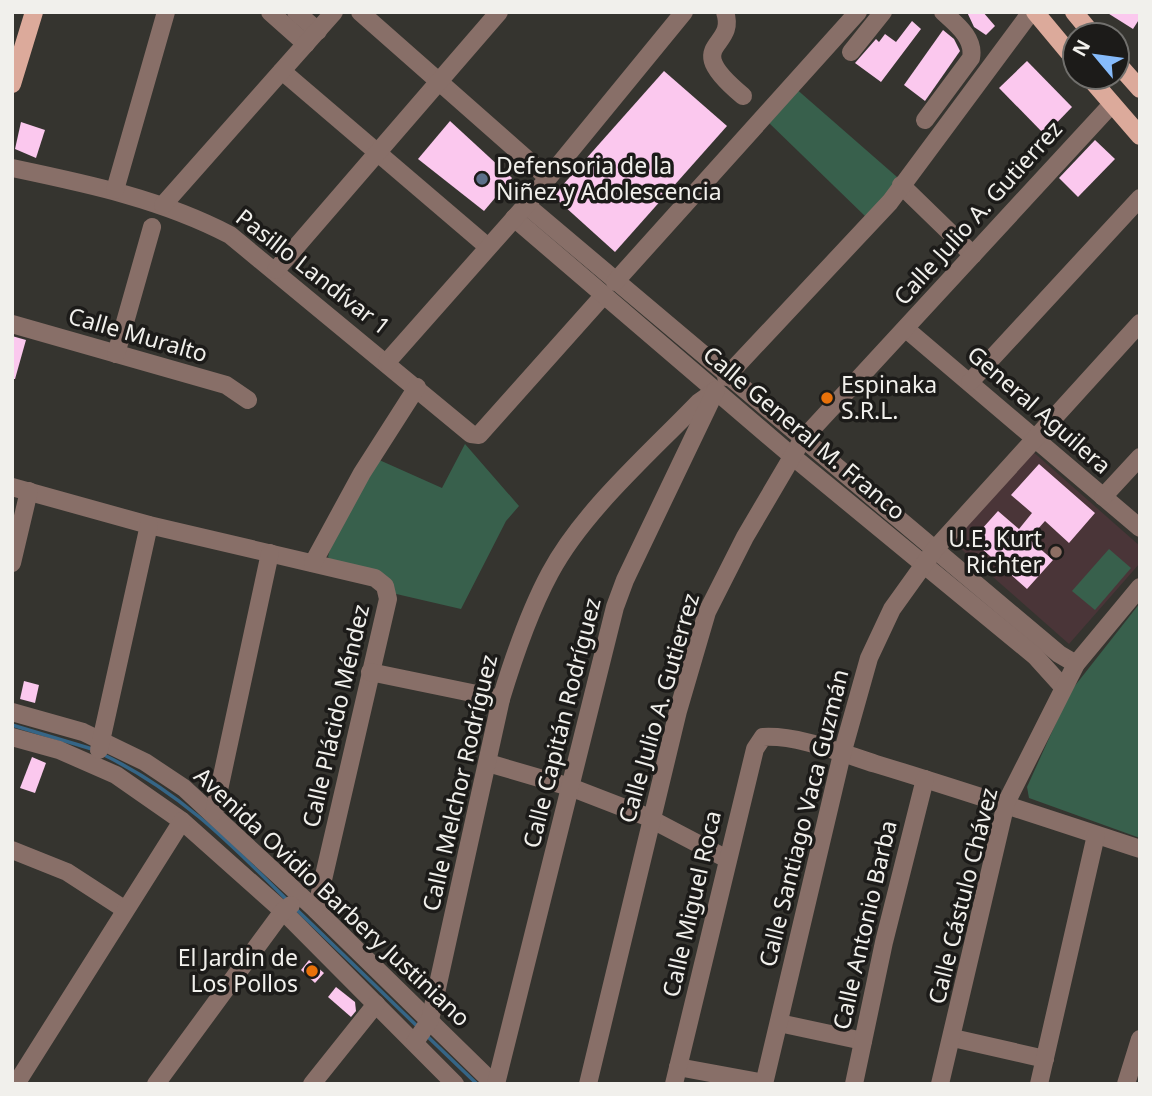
<svg xmlns="http://www.w3.org/2000/svg" width="1152" height="1096" viewBox="0 0 1152 1096" font-family="'Noto Sans',sans-serif">
<rect width="100%" height="100%" fill="#35342f"/>
<polygon fill="#4a3538" points="1031,450 1140,546 1140,563 1069,644 952,541"/>
<g fill="#38604c">
<polygon points="794,87 897,177 888,195 867,218 766,120"/>
<polygon points="465,444 519,506 506,521 461,609 392,593 332,562 328,557 330,549 377,459 442,488"/>
<polygon points="1109,549 1131,568 1095,610 1072,591"/>
<polygon points="1140,603 1140,838 1029,798 1027,787 1070,692"/>
</g>
<g fill="none" stroke-linecap="round" stroke-linejoin="round">
<g stroke="#356586" stroke-width="3.5">
<polyline points="12,725 92,749"/>
<path d="M102 754C179 791 228 841 287 900"/>
<polyline points="295,908 418,1027"/>
<polyline points="426,1035 477,1084"/>
</g>
</g>
<g fill="#fbc8ee">
<polygon points="967,12 983,12 995,26 986,35 974,27"/>
<polygon points="1106,12 1140,12 1140,18 1133,29"/>
<polygon points="912,21 921,29 881,82 855,63 876,39 879,42 885,34 896,42"/>
<polygon points="943,30 954,39 960,51 925,101 904,85"/>
<polygon points="1027,61 1072,107 1045,135 999,88"/>
<polygon points="664,71 727,126 615,252 553,196"/>
<polygon points="450,121 512,178 484,211 418,159"/>
<polygon points="21,122 45,130 36,158 15,149"/>
<polygon points="1095,140 1115,159 1078,197 1059,178"/>
<polygon points="12,336 26,340 15,379 12,379"/>
<polygon points="1039,464 1095,513 1069,543 1045,521 1029,539 1053,560 1027,589 972,540 998,511 1019,529 1032,513 1011,495"/>
<polygon points="24,681 39,685 35,703 20,699"/>
<polygon points="32,757 46,763 35,793 20,788"/>
<polygon points="309,960 324,973 315,983 301,970"/>
<polygon points="336,987 355,1002 356,1011 351,1017 328,997"/>
</g>
<g fill="none" stroke-linecap="round" stroke-linejoin="round">
<g stroke="#886f68" stroke-width="18">
<polyline points="270,12 306,44"/>
<polyline points="296,12 318,31"/>
<polyline points="360,12 547,177"/>
<path d="M725 12C738 50 678 42 743 96"/>
<polyline points="851,52 883,12"/>
<polyline points="282,71 488,247"/>
<path d="M925 120 971 58C975 38 956 24 943 12"/>
<path d="M12 168C88 184 161 199 230 235L471 434 479 435 603 296"/>
<polyline points="901,185 973,255"/>
<polyline points="115,190 166,12"/>
<polyline points="163,205 334,12"/>
<polyline points="526,205 1059,654 1076,664"/>
<polyline points="514,218 792,456 1035,656 1063,687"/>
<polyline points="276,270 499,12"/>
<polyline points="615,282 858,12"/>
<polyline points="12,324 226,385 248,400"/>
<polyline points="906,329 1140,528"/>
<polyline points="116,354 152,227"/>
<polyline points="387,362 526,205 684,12"/>
<polyline points="726,377 890,202 1031,12"/>
<polyline points="970,382 1140,198"/>
<polyline points="12,487 149,525 375,578 385,586 388,599 316,910"/>
<polyline points="1103,497 1140,457"/>
<polyline points="12,563 29,491"/>
<polyline points="313,563 362,473 417,387"/>
<polyline points="370,672 501,699"/>
<polyline points="12,712 83,732 145,762 184,788 316,910 494,1084"/>
<polyline points="12,737 59,750 116,775 182,821 283,911 455,1084"/>
<polyline points="99,750 149,525"/>
<polyline points="488,763 570,787 645,816 727,859"/>
<polyline points="214,813 270,553"/>
<polyline points="12,850 67,872 124,909"/>
<polyline points="779,1023 863,1041"/>
<polyline points="953,1038 1045,1059"/>
<path d="M415 1042 430 1020 501 699C514 656 529 612 550 573 583 511 650 453 699 402L716 390"/>
<polyline points="678,1067 764,1083"/>
<polyline points="16,1084 182,821"/>
<polyline points="156,1084 283,911 291,905"/>
<polyline points="312,1084 376,1004"/>
<polyline points="496,1084 615,607 625,580 716,390"/>
<polyline points="588,1084 678,711 707,612 745,537 802,440 1112,104"/>
<path d="M674 1084 755 749 763 737C799 735 841 753 876 764 965 791 1052 820 1140 849"/>
<polyline points="764,1084 842,754 869,658 892,609 935,549 1140,323"/>
<polyline points="854,1084 884,942 925,779"/>
<polyline points="940,1084 1006,803 1076,664 1140,587"/>
<polyline points="1039,1084 1096,835"/>
<polyline points="1126,1084 1140,1039"/>
</g>
<g stroke="#dcaa9b" stroke-width="18">
<polyline points="1035,12 1075,60"/>
<polyline points="1074,12 1093,35"/>
<polyline points="1117,63 1140,89"/>
<polyline points="1089,77 1140,136"/>
<polyline points="12,84 34,12"/>
</g>
</g>
<circle fill="#5c6f8a" stroke="#1c1b19" stroke-width="2.5" cx="482" cy="179" r="7"/>
<g fill="#e8710a" stroke="#1c1b19" stroke-width="2.5">
<circle cx="827" cy="398" r="7"/>
<circle cx="312" cy="971" r="7"/>
</g>
<circle fill="#8d6e63" stroke="#1c1b19" stroke-width="2.5" cx="1056" cy="552" r="7"/>
<g text-anchor="middle" stroke-width="7" stroke-linejoin="round" paint-order="stroke">
<g font-size="23" fill="#f1f0ec" stroke="#1c1b19" text-anchor="start">
<text x="496" y="174">Defensoria de la<tspan x="496" dy="26">Niñez y Adolescencia</tspan></text>
<text x="841" y="393">Espinaka<tspan x="841" dy="26">S.R.L.</tspan></text>
<text x="1042" y="547" text-anchor="end">U.E. Kurt<tspan x="1042" dy="26">Richter</tspan></text>
<text x="298" y="966" text-anchor="end">El Jardin de<tspan x="298" dy="26">Los Pollos</tspan></text>
</g>
<g font-size="23" fill="#f1f0ec" stroke="#1c1b19">
<text transform="translate(978 213) rotate(-48)" y="8">Calle Julio A. Gutierrez</text>
<text transform="translate(313 272) rotate(38)" y="8">Pasillo Landívar 1</text>
<text transform="translate(138 335) rotate(16)" y="8">Calle Muralto</text>
<text transform="translate(1039 410) rotate(41)" y="8">General Aguilera</text>
<text transform="translate(804 433) rotate(40)" y="8">Calle General M. Franco</text>
<text transform="translate(659 708) rotate(-74)" y="8">Calle Julio A. Gutierrez</text>
<text transform="translate(336 716) rotate(-77)" y="8">Calle Plácido Méndez</text>
<text transform="translate(562 723) rotate(-76)" y="8">Calle Capitán Rodríguez</text>
<text transform="translate(460 783) rotate(-77)" y="8">Calle Melchor Rodríguez</text>
<text transform="translate(804 818) rotate(-76)" y="8">Calle Santiago Vaca Guzmán</text>
<text transform="translate(963 896) rotate(-76)" y="8">Calle Cástulo Chávez</text>
<text transform="translate(332 897) rotate(43)" y="8">Avenida Ovidio Barbery Justiniano</text>
<text transform="translate(692 904) rotate(-77)" y="8">Calle Miguel Roca</text>
<text transform="translate(865 925) rotate(-77)" y="8">Calle Antonio Barba</text>
</g>
</g>
<rect width="1152" height="1096" fill="none" stroke="#f1f0ec" stroke-width="28"/>
<g transform="translate(1096 56) rotate(299)"><circle r="33" fill="#1c1b19" stroke="#71706d" stroke-width="2"/>
<path d="M0-5L12 26L0 18L-12 26Z" fill="#86bbfb"/>
<text y="-10" font-size="19" font-weight="bold" text-anchor="middle" fill="#f1f0ec">N</text>
</g>
</svg>
